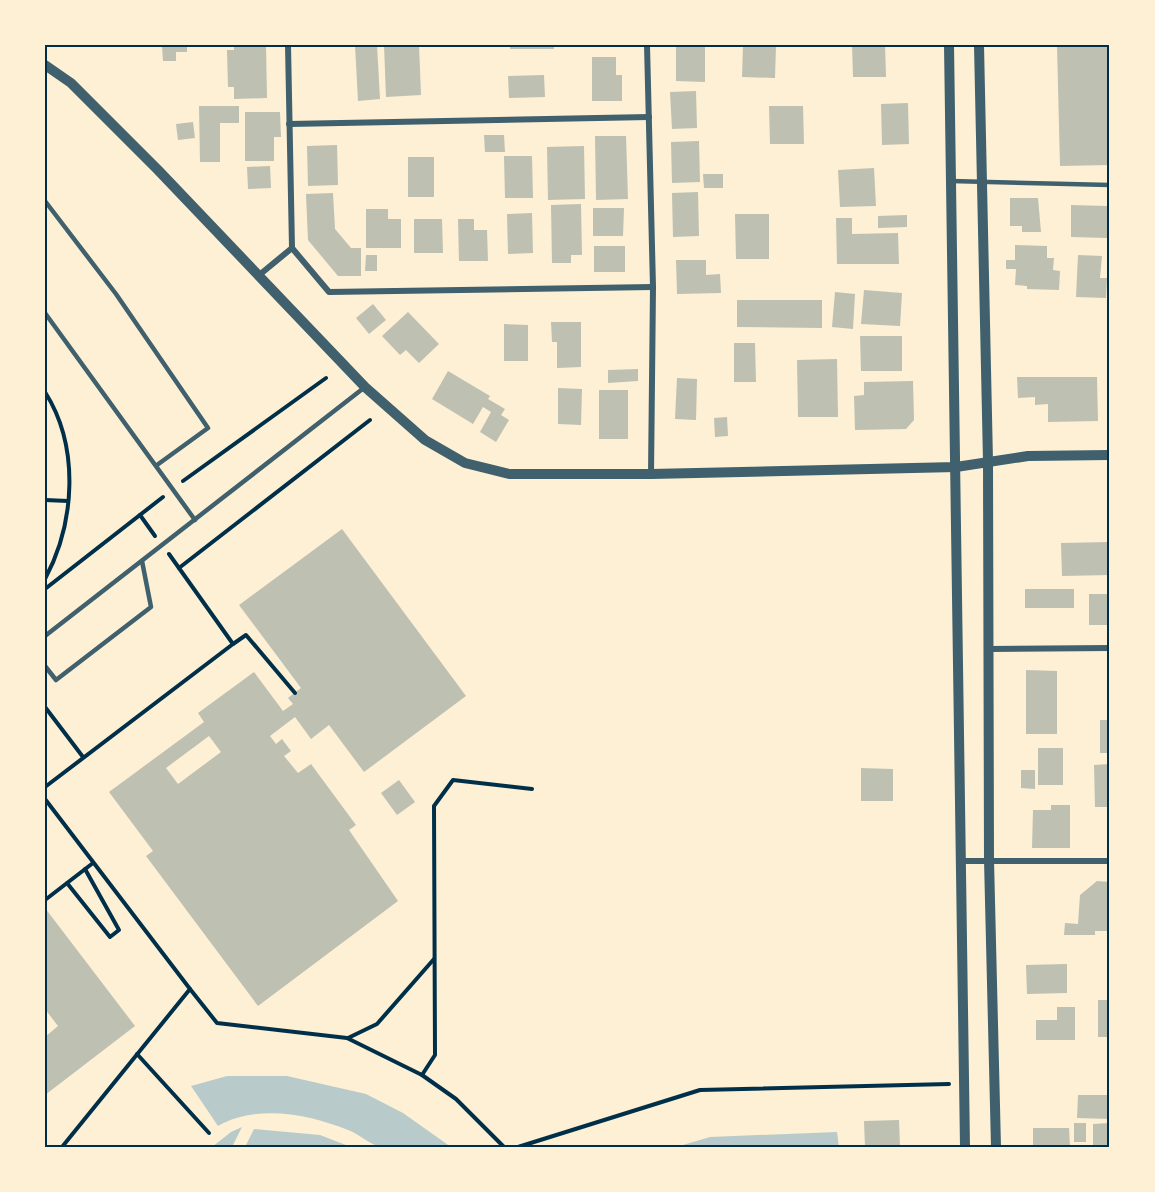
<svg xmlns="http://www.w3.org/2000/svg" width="1155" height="1192" viewBox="0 0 1155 1192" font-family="Spectral,serif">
<rect width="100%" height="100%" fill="#fdf0d5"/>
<g fill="#b9caca">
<path d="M227 1076H287L366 1094 403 1113 451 1147C428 1147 403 1150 381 1147 370 1145 359 1134 348 1130 308 1114 257 1104 218 1126L191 1086Z"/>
<polygon points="242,1127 232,1147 212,1147 231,1132"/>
<polygon points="254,1129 320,1135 351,1147 245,1147"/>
<polygon points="837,1132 839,1147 676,1147 710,1137"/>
</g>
<g fill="#bec0b2" fill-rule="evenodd">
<polygon points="162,45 187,45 187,52 176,52 176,61 163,61"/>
<polygon points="234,45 266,45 267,98 234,99 234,87 228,87 227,50 234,50"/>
<polygon points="355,45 377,45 380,99 358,101"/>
<polygon points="384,45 419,45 421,95 386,97"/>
<rect x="510" y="45" width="44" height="4"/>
<polygon points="676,45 705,45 705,82 676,81"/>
<polygon points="743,45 776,45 775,78 742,77"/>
<polygon points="852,45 885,45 886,77 853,77"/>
<polygon points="1057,45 1110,45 1110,165 1060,166"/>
<polygon points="592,57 616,57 616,75 622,75 622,101 592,101"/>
<polygon points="544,75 545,97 509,98 508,76"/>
<polygon points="696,91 697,128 672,129 670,92"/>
<polygon points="908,103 909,144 882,145 881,104"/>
<polygon points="199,106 239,106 239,123 220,123 220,162 200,162"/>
<polygon points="769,106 803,106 804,144 770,144"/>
<polygon points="245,112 280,112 281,137 274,137 274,161 245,161"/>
<polygon points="193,122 195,138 178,140 176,124"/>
<polygon points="484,135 504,135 505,152 485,152"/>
<polygon points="595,136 626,136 628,199 596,200"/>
<polygon points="699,141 700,182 672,183 671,142"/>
<polygon points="337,145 338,185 308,186 307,146"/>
<polygon points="584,146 585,199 548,200 547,147"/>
<polygon points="504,156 532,156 533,198 505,198"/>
<rect x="408" y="157" width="26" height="40"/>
<polygon points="270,166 271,188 248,189 247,167"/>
<polygon points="874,168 876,206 840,207 838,170"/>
<polygon points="703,174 723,174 723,188 704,188"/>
<polygon points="698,192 699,236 673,237 672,193"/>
<polygon points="333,193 335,229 351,248 361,248 361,276 338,276 308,240 306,194"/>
<polygon points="1010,198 1038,198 1041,232 1022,232 1022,226 1010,226"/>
<polygon points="581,204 582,255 571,255 571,263 552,263 551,205"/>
<polygon points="1071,205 1107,206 1107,238 1071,237"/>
<polygon points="593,208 624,208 623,236 593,236"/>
<polygon points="366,209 388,209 388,219 401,219 401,248 366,248"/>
<polygon points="532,213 533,253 508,254 507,214"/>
<polygon points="735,214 769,214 769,259 736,259"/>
<polygon points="907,215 907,227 878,228 878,216"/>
<polygon points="836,218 852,218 852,234 898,233 899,264 837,264"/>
<polygon points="414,219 442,219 443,253 414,253"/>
<polygon points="458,219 474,219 474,230 487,230 488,261 459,261"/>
<polygon points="1015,245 1047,246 1047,258 1054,258 1053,270 1060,271 1059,290 1027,289 1027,286 1015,285 1016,269 1006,269 1006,260 1015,260"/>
<rect x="594" y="246" width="31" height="26"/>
<polygon points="366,255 377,255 377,271 365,271"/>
<polygon points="1078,255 1102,256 1100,278 1107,278 1106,298 1076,297"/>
<polygon points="676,260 706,260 706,275 720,274 721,293 677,294"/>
<polygon points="864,290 902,293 900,326 861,324"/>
<polygon points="835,292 855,294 853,329 832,327"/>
<polygon points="737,300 822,300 822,328 737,327"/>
<polygon points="373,304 386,320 369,334 356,318"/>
<polygon points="408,312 439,344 419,363 406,350 400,355 382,336"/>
<polygon points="551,322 581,322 581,367 557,368 557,342 552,342"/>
<polygon points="504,324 528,325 528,361 504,361"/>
<polygon points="860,336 902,336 902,371 861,371"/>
<polygon points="734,343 755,343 756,382 734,382"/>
<polygon points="837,359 838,417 798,417 797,360"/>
<polygon points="638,369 638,381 608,383 608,370"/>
<polygon points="448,371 490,396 488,399 505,409 501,415 509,420 496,442 480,432 491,412 483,407 473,424 432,399"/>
<polygon points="1017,377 1097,377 1098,421 1048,422 1048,404 1035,405 1035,397 1018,398"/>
<polygon points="677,378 697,379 696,420 675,419"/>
<polygon points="913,381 914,420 906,429 855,430 854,396 864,395 864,382"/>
<polygon points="558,388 582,389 581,425 558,424"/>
<rect x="599" y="390" width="29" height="49"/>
<polygon points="727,417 728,436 715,437 714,418"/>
<path d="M342 529 466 696 364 772 329 725 311 739 295 717 270 736 276 744 282 739 291 751 284 756 298 773 311 764 356 825 349 830 398 901 258 1006 146 856 153 851 109 792 204 722 198 713 254 672 283 711 293 704 288 698 301 688 239 605ZM209 736 221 752 178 784 166 768Z"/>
<polygon points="1110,542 1110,575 1062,576 1061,543"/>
<rect x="1025" y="589" width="49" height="19"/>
<rect x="1089" y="594" width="21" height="31"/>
<polygon points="1026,670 1057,671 1057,734 1026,734"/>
<rect x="1100" y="720" width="10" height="33"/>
<rect x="1038" y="748" width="25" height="37"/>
<polygon points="1110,764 1110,807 1095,807 1094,765"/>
<polygon points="861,768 893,769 893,801 861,801"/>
<polygon points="1021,770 1035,770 1035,789 1021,788"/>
<polygon points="399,780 415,802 397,815 381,793"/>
<polygon points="1051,805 1070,805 1070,848 1032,848 1033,810 1051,810"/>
<polygon points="1097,881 1110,882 1110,931 1095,931 1095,935 1064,935 1065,923 1078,924 1080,895"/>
<polygon points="45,908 135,1026 45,1095 45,1037 58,1026 45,1009"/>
<polygon points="1067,964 1067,993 1027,994 1026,965"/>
<rect x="1098" y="1000" width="12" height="37"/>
<polygon points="1057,1007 1075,1007 1075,1040 1036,1040 1036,1020 1057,1020"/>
<polygon points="1078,1095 1110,1095 1110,1119 1077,1118"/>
<polygon points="899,1120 900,1147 865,1147 864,1121"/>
<rect x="1074" y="1123" width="12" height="19"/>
<polygon points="1110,1123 1110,1147 1093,1147 1093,1124"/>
<polygon points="1033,1128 1069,1128 1070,1147 1033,1147"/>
</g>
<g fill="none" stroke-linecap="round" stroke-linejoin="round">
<g stroke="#003049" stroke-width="4">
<path d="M45 392C80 447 75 523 45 579"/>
<polyline points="183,481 326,378"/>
<polyline points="45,500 68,501"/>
<polyline points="140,515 155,536"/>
<polyline points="179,568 370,420"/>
<polyline points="45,589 163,497"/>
<polyline points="233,644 246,635 295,693"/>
<polyline points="45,707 83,757"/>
<polyline points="45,787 233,644 169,554"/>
<polyline points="45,799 190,989 62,1147"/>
<polyline points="67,883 110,937 119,930 85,869"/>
<polyline points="45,900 93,863"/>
<polyline points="190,989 217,1023 347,1038 422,1075 456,1099 504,1147"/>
<polyline points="348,1038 377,1024 434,959"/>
<polyline points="137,1054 209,1133"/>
<polyline points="422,1075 435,1055 434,806 453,780 532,789"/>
<polyline points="518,1147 700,1090 949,1084"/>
</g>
<g stroke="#3f606c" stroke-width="4.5">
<polyline points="951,181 1110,185"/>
<polyline points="45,201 116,294 208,428 157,465"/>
<polyline points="45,313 195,520"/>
<polyline points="45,636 365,387"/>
<polyline points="45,666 56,680 151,607 142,561"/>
</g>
<g stroke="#3f606c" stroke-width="6">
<polyline points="647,45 653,287 651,474"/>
<polyline points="289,124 649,117"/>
<polyline points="292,248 329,292 653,287"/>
<polyline points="258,276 292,248 288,45"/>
<polyline points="988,649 1110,648"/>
<polyline points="961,861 1110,861"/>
</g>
<g stroke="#3f606c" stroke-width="10">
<polyline points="949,45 965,1147"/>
<polyline points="979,45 988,461 989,860 996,1147"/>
<polyline points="45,65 71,83 158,170 365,387 425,440 465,463 509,474 651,474 956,467 1028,456 1110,455"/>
</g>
</g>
<rect width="1155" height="1192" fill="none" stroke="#fdf0d5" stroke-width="93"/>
<rect x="46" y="46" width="1062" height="1100" fill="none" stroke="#003049" stroke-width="2"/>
</svg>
